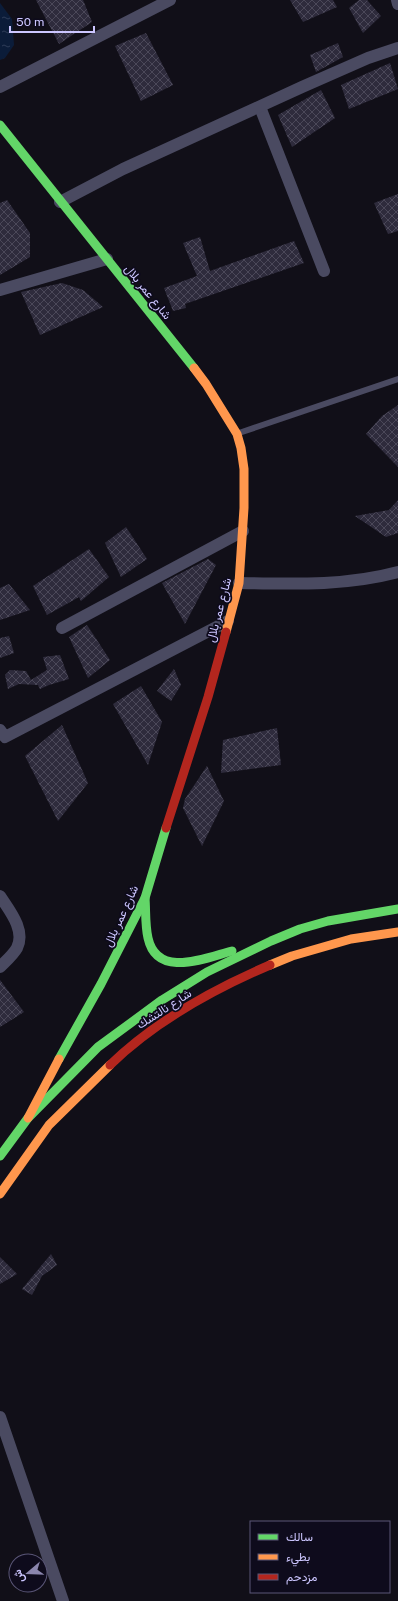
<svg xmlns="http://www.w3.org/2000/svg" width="398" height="1601" viewBox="0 0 398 1601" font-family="'Public Sans',Vazirmatn,sans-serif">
<defs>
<pattern id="water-ripples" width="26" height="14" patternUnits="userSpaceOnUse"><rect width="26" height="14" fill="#0b1c39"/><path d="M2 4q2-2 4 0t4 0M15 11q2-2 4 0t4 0" fill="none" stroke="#2d3c57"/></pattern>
<pattern id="building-cross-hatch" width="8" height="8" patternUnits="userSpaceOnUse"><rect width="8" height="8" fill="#2e2b3c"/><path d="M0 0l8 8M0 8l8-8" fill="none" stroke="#4b4859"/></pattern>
</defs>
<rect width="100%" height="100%" fill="#110f18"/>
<polygon fill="url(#water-ripples)" points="0,3 12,19 14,45 5,58 0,60"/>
<g fill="url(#building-cross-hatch)">
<polygon points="36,0 83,0 92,22 59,44"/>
<polygon points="290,0 333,0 337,7 303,22"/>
<polygon points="359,0 367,0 381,16 363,33 349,8"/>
<polygon points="146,33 173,85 141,101 115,46"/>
<polygon points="338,43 343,57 316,72 310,55"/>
<polygon points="390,63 398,89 349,109 341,85"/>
<polygon points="321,90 335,118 292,147 278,115"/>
<polygon points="398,194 398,231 388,234 374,203"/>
<polygon points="7,200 30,233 30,257 0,275 0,203"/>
<polygon points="200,237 210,271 294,241 304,263 185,304 186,308 173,311 164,288 197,276 183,243"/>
<polygon points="62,283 83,290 103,307 40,335 21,292"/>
<polygon points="398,405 398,467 366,434 382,416"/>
<polygon points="398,500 398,533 386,537 355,516 389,510"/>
<polygon points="126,527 147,559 121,577 105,543"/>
<polygon points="89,549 109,577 81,601 79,597 47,615 33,586"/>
<polygon points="208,559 216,565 185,624 162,583"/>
<polygon points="9,584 30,610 0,620 0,588"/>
<polygon points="87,625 110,660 88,678 69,637"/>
<polygon points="9,636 14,653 0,658 0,638"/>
<polygon points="60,655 69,679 49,685 40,689 38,685 19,684 8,689 5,675 10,670 26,671 31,680 47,670 43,657"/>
<polygon points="174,669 181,685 171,701 157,691"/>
<polygon points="141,686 162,722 148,765 113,704"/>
<polygon points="62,725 88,783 58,821 25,756"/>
<polygon points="277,728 281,765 221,773 223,740"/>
<polygon points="207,766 224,801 202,846 183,808 185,799"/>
<polygon points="0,980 24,1012 0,1027"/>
<polygon points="51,1254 57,1265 42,1276 32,1295 22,1289"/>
<polygon points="0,1257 17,1274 0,1284"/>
</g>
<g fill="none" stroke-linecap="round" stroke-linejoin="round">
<polyline stroke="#4a4a61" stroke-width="6" points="239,433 398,379"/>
<g stroke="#4a4a61" stroke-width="12">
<polyline points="397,0 398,4"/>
<polyline points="0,87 170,0"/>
<polyline points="260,107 324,271"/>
<polyline points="60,202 123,169 302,87 368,58 398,48"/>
<polyline points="0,290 107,259"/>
<path d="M239 583C293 584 346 586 398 572"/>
<polyline points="62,628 243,531"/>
<polyline points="0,730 5,737 228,621"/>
<path d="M0 896C9 910 26 930 17 948 13 955 6 961 0 967"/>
<polyline points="0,1417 63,1601"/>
</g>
<g stroke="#63d668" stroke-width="9">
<polyline points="0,125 194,368"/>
<path d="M145 898C146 911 145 925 148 938 157 979 205 958 232 951"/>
<polyline points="59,1059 101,984 145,898 166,828"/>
<polyline points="0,1156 28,1118 98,1047 162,1000 207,972 271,941 300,929 328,921 398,909"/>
</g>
<g stroke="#ff974d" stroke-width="9">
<polyline points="194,368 206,384 237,434 241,448 244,469 244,508 239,583 226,632"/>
<polyline points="270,965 292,956 351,939 398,932"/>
<polyline points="28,1118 59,1059"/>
<polyline points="0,1194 49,1125 110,1065"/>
</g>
<g stroke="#b3261e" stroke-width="9">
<polyline points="166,828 208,697 226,632"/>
<path d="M110 1065C154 1022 214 989 270 965"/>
</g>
</g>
<g text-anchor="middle" stroke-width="3.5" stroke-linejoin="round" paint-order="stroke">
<g font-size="12" fill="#ccc6ff" stroke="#0e0b1c">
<text transform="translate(148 292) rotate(51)" y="4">شارع عمر بلال</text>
<text transform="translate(219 610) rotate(-75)" y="4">شارع عمر بلال</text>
<text transform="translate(121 916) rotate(-65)" y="4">شارع عمر بلال</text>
<text transform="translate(164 1009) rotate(-33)" y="4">شارع نالتشك</text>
</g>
</g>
<rect x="250" y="1521" width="140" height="72" fill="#0e0b1c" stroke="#5a5677"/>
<rect x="258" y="1534" width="20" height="6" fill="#63d668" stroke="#5a5677"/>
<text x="286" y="1541" font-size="12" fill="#ccc6ff">سالك</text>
<rect x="258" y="1554" width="20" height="6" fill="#ff974d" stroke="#5a5677"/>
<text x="286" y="1561" font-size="12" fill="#ccc6ff">بطيء</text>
<rect x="258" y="1574" width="20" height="6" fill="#b3261e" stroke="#5a5677"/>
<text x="286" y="1581" font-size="12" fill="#ccc6ff">مزدحم</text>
<g transform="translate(28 1573) rotate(251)"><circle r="19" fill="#0e0b1c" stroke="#5a5677"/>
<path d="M0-3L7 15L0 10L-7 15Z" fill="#8b86ae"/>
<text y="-6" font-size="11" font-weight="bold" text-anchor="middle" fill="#ccc6ff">ش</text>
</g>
<path d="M10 26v6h84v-6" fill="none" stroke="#ccc6ff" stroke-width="2"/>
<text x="16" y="26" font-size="12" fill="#ccc6ff" stroke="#0e0b1c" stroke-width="3" paint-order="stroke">50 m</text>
</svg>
